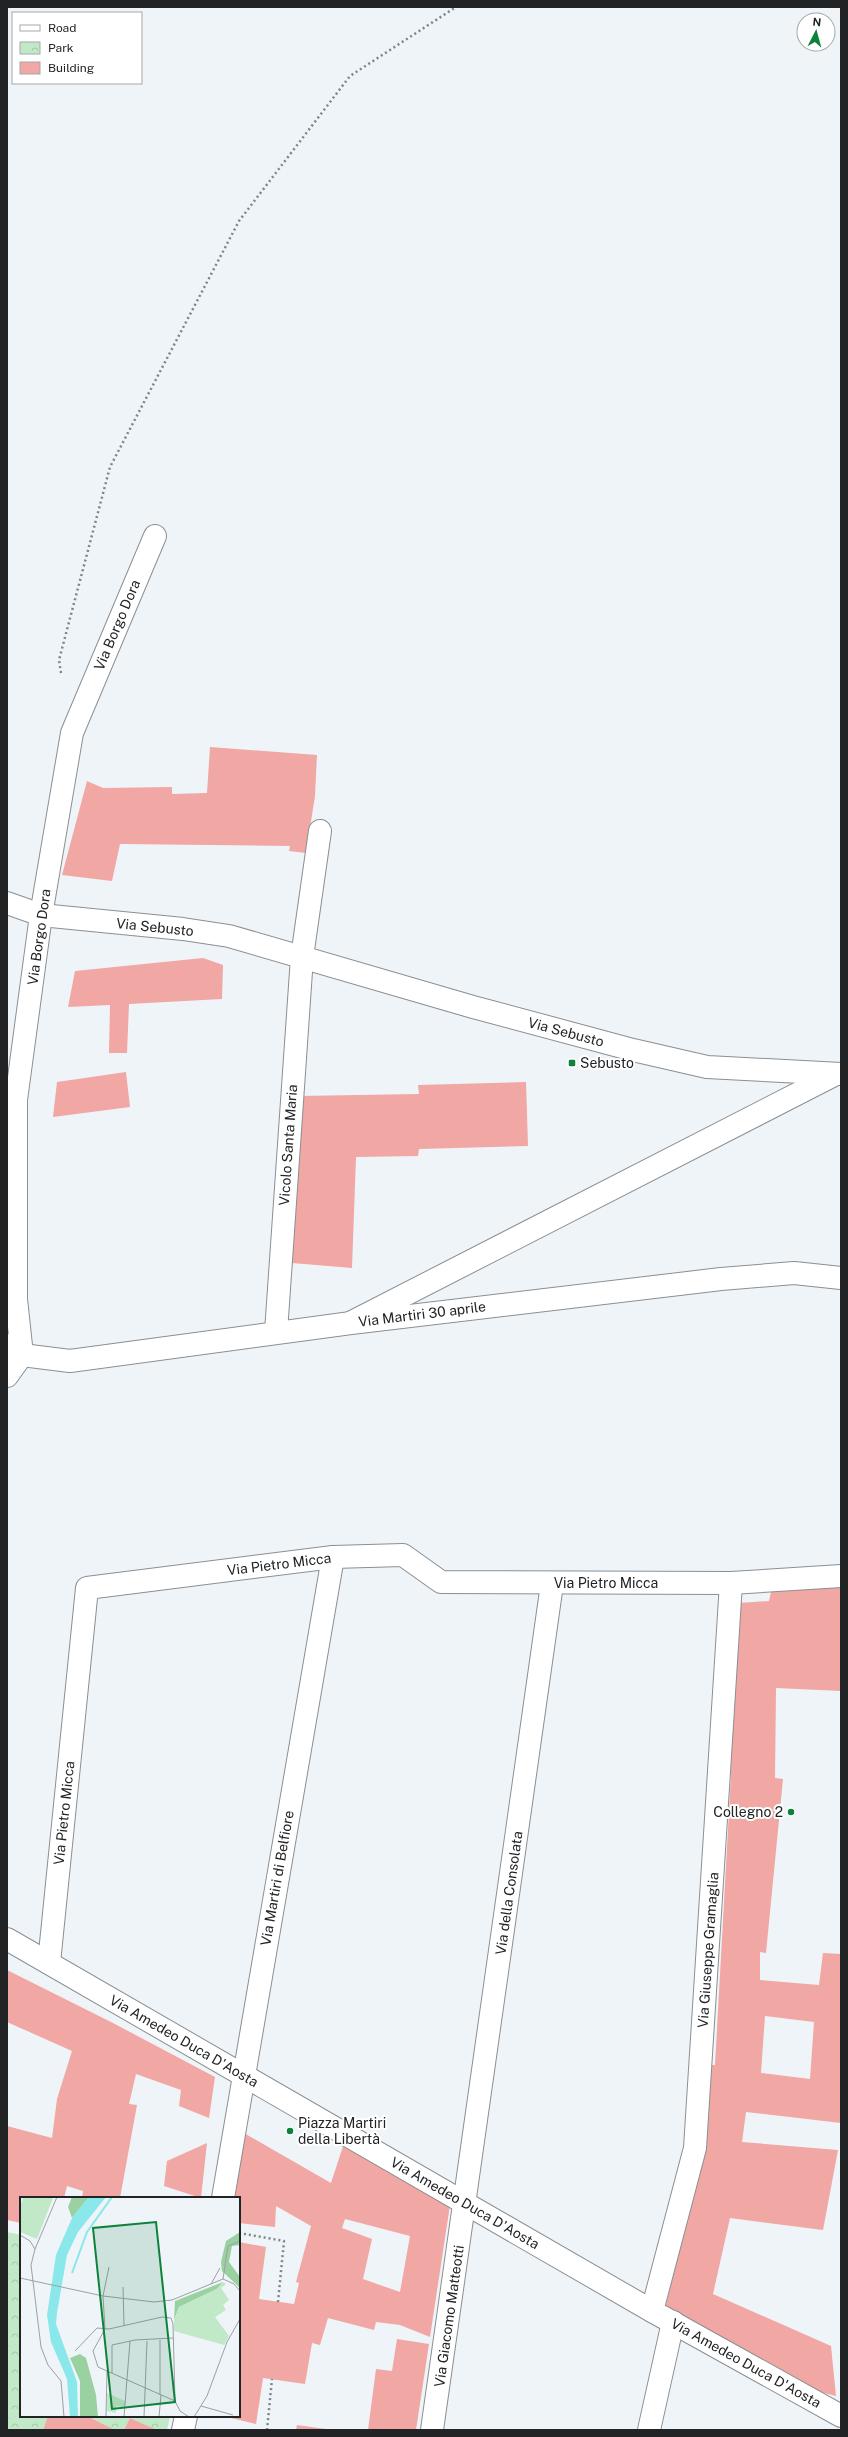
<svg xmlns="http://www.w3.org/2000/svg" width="848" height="2437" viewBox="0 0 848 2437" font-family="'Public Sans',sans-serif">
<defs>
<pattern id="park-crowns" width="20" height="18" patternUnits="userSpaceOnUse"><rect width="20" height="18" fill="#c1e8c7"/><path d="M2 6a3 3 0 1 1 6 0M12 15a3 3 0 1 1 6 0" fill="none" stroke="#a6c7ab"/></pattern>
</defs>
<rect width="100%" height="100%" fill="#eff4f9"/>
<g fill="url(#park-crowns)">
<polygon points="7,2232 21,2235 21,2416 48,2416 43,2430 7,2430"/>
<polygon points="87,2416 170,2416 167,2430 157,2430 130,2418 124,2430 115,2430"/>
</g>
<g fill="#f1a7a3" fill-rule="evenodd">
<polygon points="210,747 317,755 315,796 306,853 289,851 290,846 120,844 112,881 62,875 87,781 103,788 172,787 172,794 207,793"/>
<polygon points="203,958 223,965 222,999 129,1004 127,1053 109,1053 110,1005 68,1007 75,971"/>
<polygon points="126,1072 130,1107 53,1117 57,1082"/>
<polygon points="526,1082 528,1146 419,1149 418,1156 356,1157 352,1268 292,1263 298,1096 419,1094 418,1085"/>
<path d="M841 1587V1691L776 1688 775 1778 783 1779 766 1953 760 1952V1980L819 1985 823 1953 841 1954V2123L746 2112 742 2142 838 2150 823 2230 730 2218 713 2294 831 2346 836 2396 808 2389 705 2328 665 2309 700 2166 708 2065H715L731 1775 732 1685 739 1603 769 1601 771 1592ZM765 2016 814 2022 810 2079 761 2073Z"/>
<polygon points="7,1970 113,2023 215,2077 209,2118 179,2106 181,2090 136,2074 129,2104 137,2105 120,2198 82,2198 83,2191 67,2186 64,2198 21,2198 21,2223 7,2220 7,2126 52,2138 57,2099 72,2051 7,2022"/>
<path d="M244 2133 331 2183 344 2143 423 2192 450 2205 430 2337 400 2325 376 2322 374 2330 328 2318 320 2345 312 2343 305 2384 263 2378 256 2424 227 2417 239 2416V2242L266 2247 259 2299 294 2304 299 2283 296 2282 311 2226 276 2206 275 2227 239 2223V2198H235ZM345 2219 410 2236 400 2292 363 2279 372 2239 342 2228Z"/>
<polygon points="207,2143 201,2198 164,2186 167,2161"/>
<polygon points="397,2339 429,2344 416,2430 368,2430 376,2369 392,2371"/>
<polygon points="48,2416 87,2416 115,2430 43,2430"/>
<polygon points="130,2418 157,2430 124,2430"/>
<polygon points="297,2425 326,2429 326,2430 296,2430"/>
</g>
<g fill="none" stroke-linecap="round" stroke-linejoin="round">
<g stroke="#8a8f93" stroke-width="24">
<polyline id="lane" points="352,1322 836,1074"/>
</g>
<g stroke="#8a8f93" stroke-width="24">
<g id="street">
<polyline points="276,1332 302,957 320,831"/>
<polyline points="7,1345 22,1355 70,1361 351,1323 721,1279 794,1273 841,1278"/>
<polyline points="22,1355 16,1299 16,1100 41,915 72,733 155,536"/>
<polyline points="7,1376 22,1355"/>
<polyline points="7,1939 652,2311 841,2416"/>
<polyline points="49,1963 87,1588 333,1557 403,1555 441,1582 731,1583 841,1576"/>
<polyline points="223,2198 333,1557"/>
<polyline points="652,2311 695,2148 731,1583"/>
<polyline points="183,2430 186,2416"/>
<polyline points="432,2430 552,1584"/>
<polyline points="649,2430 673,2322"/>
</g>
</g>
<g stroke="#8a8f93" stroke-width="24">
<polyline id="secondary" points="7,903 41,915 183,929 229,936 473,1007 633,1050 707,1067 841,1074"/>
</g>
<g stroke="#808387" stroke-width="2.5" stroke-dasharray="2 3" stroke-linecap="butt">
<polyline points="61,673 59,660 110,467 239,221 350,76 456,7"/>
<polyline points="239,2233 284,2241 278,2302"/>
<polyline points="267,2430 272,2379"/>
</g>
<use href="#lane" stroke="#fff" stroke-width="22"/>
<use href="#street" stroke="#fff" stroke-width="22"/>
<use href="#secondary" stroke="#fff" stroke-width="22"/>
</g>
<g fill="#0c823a" stroke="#fff" stroke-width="1.5">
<rect x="568" y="1059" width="8" height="8" rx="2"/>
<circle cx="791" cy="1812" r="4"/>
<circle cx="290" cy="2131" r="4"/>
</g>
<g text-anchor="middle" stroke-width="4" stroke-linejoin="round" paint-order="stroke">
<g font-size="14" fill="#212325" stroke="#fff">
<text transform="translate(117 625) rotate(-67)" y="5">Via Borgo Dora</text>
<text transform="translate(155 927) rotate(6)" y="5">Via Sebusto</text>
<text transform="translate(39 937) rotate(-82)" y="5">Via Borgo Dora</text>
<text transform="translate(566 1032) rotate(15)" y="5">Via Sebusto</text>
<text transform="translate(288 1145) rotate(-86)" y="5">Vicolo Santa Maria</text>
<text transform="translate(422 1314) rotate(-7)" y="5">Via Martiri 30 aprile</text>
<text transform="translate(279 1564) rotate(-7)" y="5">Via Pietro Micca</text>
<text x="606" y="1588">Via Pietro Micca</text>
<text transform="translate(64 1813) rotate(-84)" y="5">Via Pietro Micca</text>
<text transform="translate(277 1878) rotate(-80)" y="5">Via Martiri di Belfiore</text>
<text transform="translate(509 1893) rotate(-82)" y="5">Via della Consolata</text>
<text transform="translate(708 1950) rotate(-86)" y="5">Via Giuseppe Gramaglia</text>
<text transform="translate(184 2041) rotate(30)" y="5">Via Amedeo Duca D'Aosta</text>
<text transform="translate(465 2203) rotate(30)" y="5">Via Amedeo Duca D'Aosta</text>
<text transform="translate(449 2316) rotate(-82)" y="5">Via Giacomo Matteotti</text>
<text transform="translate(746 2363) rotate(29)" y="5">Via Amedeo Duca D'Aosta</text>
</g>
<g font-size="14" fill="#212325" stroke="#fff" text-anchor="start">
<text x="580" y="1068">Sebusto</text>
<text x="783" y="1817" text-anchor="end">Collegno 2</text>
<text x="298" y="2128">Piazza Martiri<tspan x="298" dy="16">della Libertà</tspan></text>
</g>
</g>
<g transform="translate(20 2197)">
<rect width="220" height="220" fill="#eff4f9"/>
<path d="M52 0H69L52 21 48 10ZM220 35V48L212 49 209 65 220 80V91L202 74 201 65 206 44ZM203 85 197 92 159 110 154 123 155 104ZM60 157 66 161 76 198 78 220H60V184L50 161Z" fill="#99d1a1"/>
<path d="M0 0 33 1 17 42 0 35V9L3 2ZM203 85 206 87 201 91 209 103 203 108 206 113 195 120 209 139 204 148 154 134V123L159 110 197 92ZM87 196 105 204V210L96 209V216L87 214Z" fill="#c1e8c7"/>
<path d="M69 0H86L58 35 47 58 37 116 36 127 57 185 58 220H50L47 182 31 145 27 118 36 58 52 21Z" fill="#8ae7ea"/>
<path fill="none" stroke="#8ae7ea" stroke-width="2" d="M52 76 67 35 92 0"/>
<path fill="none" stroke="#9da0a4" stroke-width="1" d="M37 0 15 52 11 68 21 150 28 168 41 184 44 220M0 38 10 44 15 52M0 81 83 99 134 105 152 103 203 82M203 82 208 49 220 44M203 82 214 87 220 94M191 87 200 71M103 90 104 128M85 132 73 154 78 170 155 204M85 132 83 99 89 70M55 154 77 131 89 132 142 120 151 121 153 127 155 204 160 214 169 220M92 176V148L115 143 153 141M140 198V143M181 209 213 218M86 220 87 174M104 220 110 144M124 220 127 144M139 220 141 198M174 220 187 199 207 145 220 122"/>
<path fill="#0c823a" fill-opacity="0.15" stroke="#0c823a" stroke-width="2" d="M136 25 155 205 92 212 73 31Z"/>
<rect width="220" height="220" fill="none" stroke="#212325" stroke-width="2"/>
</g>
<rect width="848" height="2437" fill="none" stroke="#212325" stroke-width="16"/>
<rect x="12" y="12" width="130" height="72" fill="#ffffff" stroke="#a6a7a8"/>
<rect x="20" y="25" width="20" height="6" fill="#ffffff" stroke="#a6a7a8"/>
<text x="48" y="32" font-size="12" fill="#212325">Road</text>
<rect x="20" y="42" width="20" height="12" fill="url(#park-crowns)" stroke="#a6a7a8"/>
<text x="48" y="52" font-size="12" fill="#212325">Park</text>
<rect x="20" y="62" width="20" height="12" fill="#f1a7a3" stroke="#a6a7a8"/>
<text x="48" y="72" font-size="12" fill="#212325">Building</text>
<g transform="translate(816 32) rotate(6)"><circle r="19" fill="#ffffff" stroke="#a6a7a8"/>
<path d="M0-3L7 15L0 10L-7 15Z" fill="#0c823a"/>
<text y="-6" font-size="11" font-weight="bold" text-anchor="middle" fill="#212325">N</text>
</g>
</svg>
